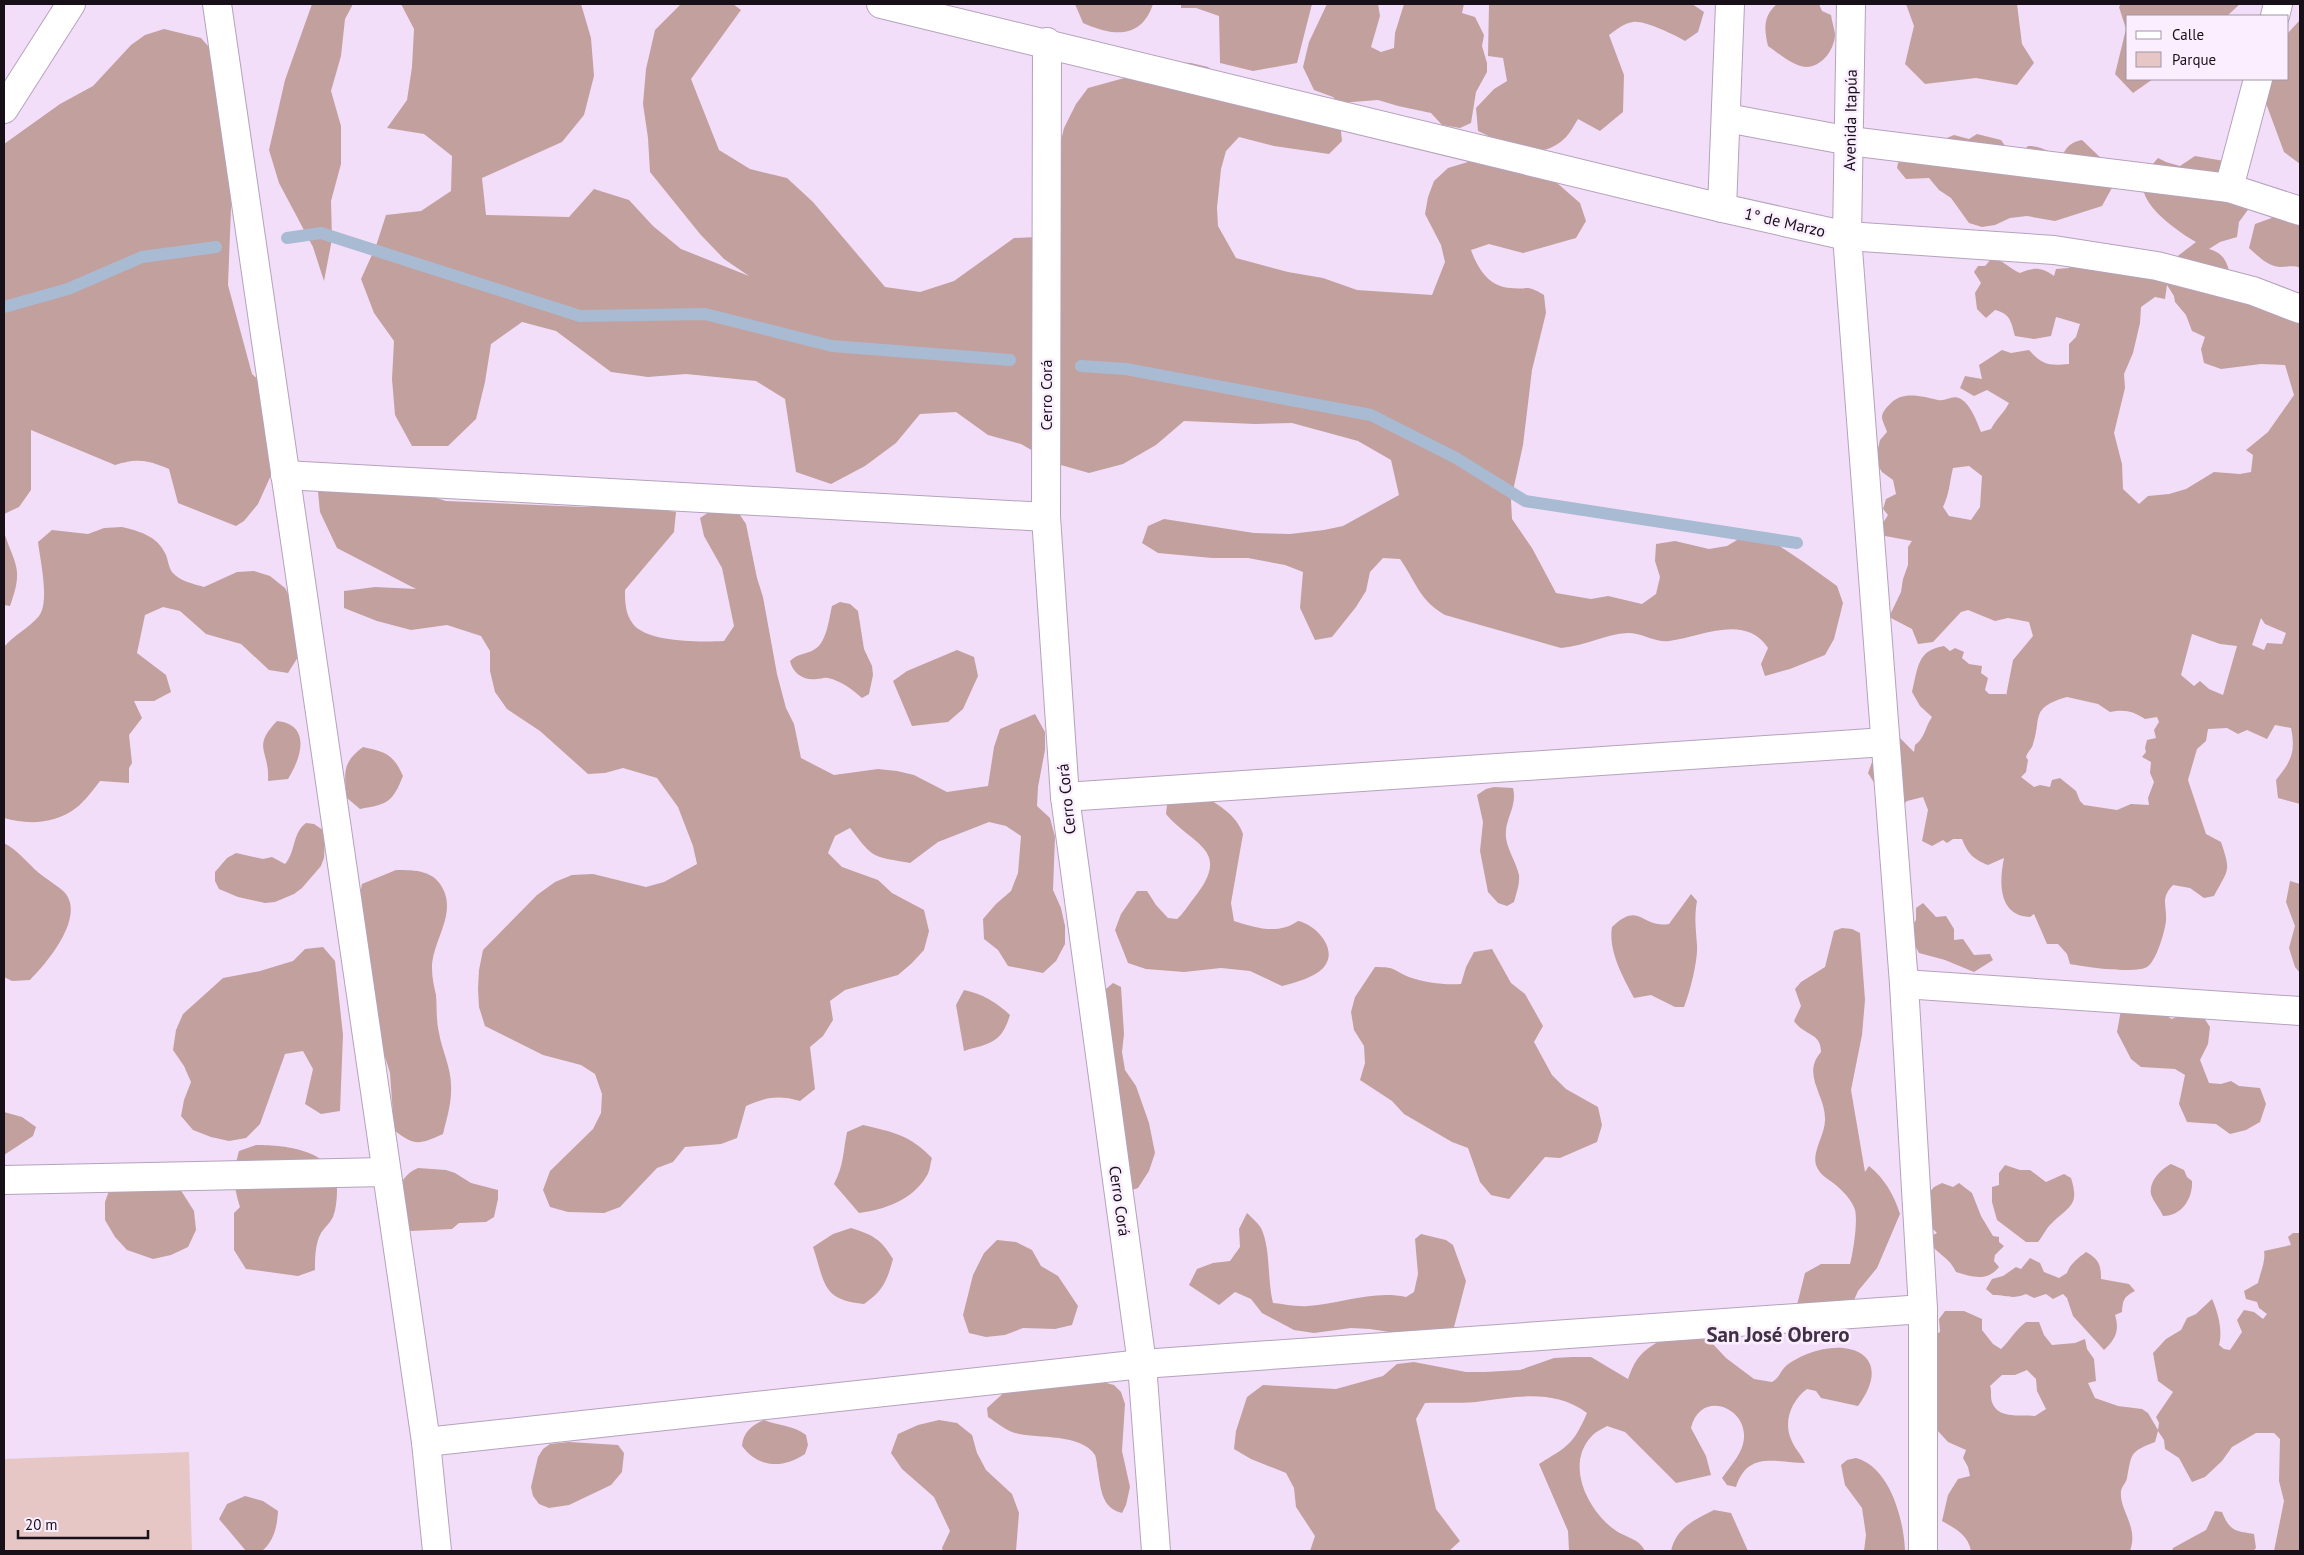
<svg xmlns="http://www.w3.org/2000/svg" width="2304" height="1555" viewBox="0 0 2304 1555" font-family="'PT Sans',sans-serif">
<rect width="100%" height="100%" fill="#f3def9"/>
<polygon fill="#e7c7c5" points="189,1452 192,1551 4,1551 4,1459"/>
<g fill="#c2a09e" fill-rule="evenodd">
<polygon points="312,4 353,4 345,19 341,56 331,91 341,126 341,164 331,201 332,239 324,281 313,247 279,183 269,150 285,80"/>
<path d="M401 4H581L591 38 594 76 584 115 562 142 482 178 486 215 569 217 594 189 629 200 653 226 681 249 749 276 724 259 700 234 650 172 648 138 643 104 646 69 655 30 681 4H733L741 10 691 79 719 150 750 169 787 178 813 202 885 287 920 292 954 281 1014 238 1055 236V165L1064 128 1076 104 1088 88 1157 69 1174 62 1191 63 1208 67 1221 79 1340 122 1342 141 1329 154 1274 146 1239 137 1226 151 1221 169 1217 208 1218 226 1236 258 1288 272 1323 278 1357 290 1432 295 1445 262 1441 245 1425 214 1428 197 1434 181 1448 168 1501 152 1534 163 1580 203 1586 221 1576 238 1523 253 1489 244 1471 250C1478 269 1489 287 1511 288 1530 290 1525 284 1544 295L1546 313 1532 370 1523 445 1511 500 1512 519 1532 548 1556 593 1591 599 1608 596 1642 604 1656 594 1660 577 1655 561 1656 544 1675 541 1709 549 1727 546 1742 537 1759 536 1775 543 1805 563 1837 586 1843 603 1834 639 1825 655 1790 669 1765 676 1761 664 1768 648C1745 613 1701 637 1669 641 1657 643 1642 633 1628 633 1605 634 1585 646 1561 648L1445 615C1418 599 1417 583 1400 559L1383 558 1370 572 1366 591 1356 607 1332 637 1315 640 1300 608 1303 572 1285 565 1248 558H1212L1158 553 1142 543 1148 526 1164 519 1254 533 1290 534 1324 530 1343 526 1399 495 1391 460 1358 441 1292 423 1255 424 1184 421 1156 445 1123 464 1089 473 1054 463 1021 444 988 435 956 412 920 414 896 443 865 466 831 484 796 472 785 399 756 381 686 374 648 377 611 372 556 331 522 322 491 344 485 382 476 419 448 446H412L395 415 392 379 394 341 374 313 361 279 376 246 386 215 421 211 451 191 452 156 424 134 387 128 407 100 412 67 414 29Z"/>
<path d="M1075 4H1153C1141 40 1112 36 1083 23Z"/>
<polygon points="1181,4 1312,4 1297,63 1253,71 1220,63 1219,16 1196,8 1181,8"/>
<polygon points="1327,4 1378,4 1380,16 1371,47 1381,52 1394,48 1395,33 1404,4 1464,4 1462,13 1475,17 1484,35 1482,46 1487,63 1487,72 1476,92 1471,123 1460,128 1442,125 1431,113 1398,106 1378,100 1339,103 1333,97 1314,90 1303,67 1309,42"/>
<path d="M1489 4H1692L1704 12 1698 32 1685 41C1675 35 1644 20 1633 22 1624 23 1616 30 1609 35L1624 75 1623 112 1600 131 1578 119C1574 125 1570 134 1564 139 1537 164 1506 144 1478 131L1476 108 1494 89 1507 81 1503 58 1488 56Z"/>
<path d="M1777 4H1819L1822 11 1831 15C1832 21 1834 28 1835 34 1835 49 1822 67 1806 67 1793 66 1778 53 1768 46 1764 29 1763 16 1777 4Z"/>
<polygon points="1906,4 2017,4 2022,44 2034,63 2017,85 1976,78 1925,84 1905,64 1914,26"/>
<polygon points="2121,4 2240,4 2227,16 2128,16 2128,79 2153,79 2133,93 2115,74 2126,29 2119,7"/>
<polygon points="2300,20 2300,164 2284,152 2257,79 2288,79 2288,33"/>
<path d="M164 29 201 38 214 53 232 183 228 285 252 374 279 399 286 442 258 504 244 521 236 526 178 503 169 469C147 460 138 458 115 465L31 430V490L19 507 4 514V144L60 104 93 86 131 45 145 35Z"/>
<path d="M1977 134 2001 140 2006 147 2023 151 2028 146C2044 146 2046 153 2063 154 2068 145 2072 142 2082 140L2103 160 2113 186 2102 206 2055 221 2027 216 2010 218 1995 225 1982 227 1969 223 1951 198 1939 190 1929 178 1906 179 1897 168 1898 163 1911 153 1954 135 1969 139Z"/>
<path d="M2195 156 2230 162 2250 207 2239 222 2237 237 2220 242 2209 249C2223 253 2227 261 2230 275L2300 321V804L2278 798 2276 780C2291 761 2296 753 2291 728L2275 725 2267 739 2247 730 2238 734 2227 728 2208 729 2206 741 2197 749 2188 780 2206 834 2221 842C2231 872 2229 868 2214 896L2204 898 2190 888 2173 885C2160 899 2167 904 2166 921 2165 931 2156 962 2147 967 2134 974 2085 967 2070 964L2067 954 2058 944H2047L2034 914 2030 917C1998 916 1999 882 2004 858L1988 865C1973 859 1968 854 1962 839H1953L1947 843 1943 840 1932 846 1922 841 1928 810 1923 797 1907 801 1902 806 1878 789 1868 773 1872 762V751L1899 737 1914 752 1915 745C1925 738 1925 727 1932 717L1920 706 1912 692C1918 668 1917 650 1944 646L1950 651 1955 648 1964 652 1962 658 1969 664 1982 666 1981 673 1988 678 1985 690 1989 694H2006V696L2013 660 2033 636 2029 622 2008 618 1995 621 1968 610 1961 612 1933 642 1918 644 1912 629 1889 617 1901 592 1903 579 1908 565V547L1912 541 1885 536 1879 529 1888 515 1883 509 1886 499 1896 494 1893 480 1882 472 1875 461 1880 440 1887 432C1886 428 1882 421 1882 417 1882 412 1887 407 1890 404 1903 390 1923 397 1938 400 1946 402 1952 394 1961 399 1971 405 1977 422 1981 432L1991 429C1996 419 2004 413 2009 403L1987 390 1974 396 1960 388 1965 376 1982 379 1979 365 2002 350 2011 353 2029 350C2042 365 2049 366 2069 364V344L2076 337 2080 324 2056 317 2051 336 2034 339 2015 336C2011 322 2011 314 1995 310L1986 318 1977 309 1975 293 1981 283 1974 272 1978 266H1985L1992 258C2003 260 2010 269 2020 273 2033 267 2042 267 2054 276L2056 269 2069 268 2076 255 2166 265 2196 242C2179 232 2142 207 2143 185 2144 174 2151 166 2158 158L2166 162 2180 166ZM2167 285 2174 296 2175 302 2186 315 2192 331 2205 337 2201 349 2204 363 2221 369 2261 364 2285 365 2294 395 2268 432 2246 450 2253 455 2251 472 2240 474 2214 472 2186 489 2169 494 2148 496 2139 504 2123 489 2122 464 2114 433 2125 388 2124 374 2133 353 2140 323 2141 307 2155 297 2165 299ZM1969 466 1982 476 1980 507 1971 520 1949 516 1943 507C1950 492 1949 484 1953 468ZM2261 618 2265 624 2286 633 2282 644 2267 643 2264 650 2252 645ZM2192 634 2220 644 2237 646 2223 695 2209 689 2200 681 2194 686 2181 675ZM2067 697 2098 704 2110 712C2125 709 2133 711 2145 719L2157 717 2159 722 2154 730 2156 738 2147 740 2145 748 2146 752 2142 757 2151 762 2150 773 2154 782 2148 798 2149 805 2131 804 2117 810 2084 805 2080 801 2076 791 2060 778 2052 780 2050 787 2040 785 2034 787 2021 777 2026 772 2028 760 2026 757C2027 753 2030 750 2032 747 2043 719 2028 708 2067 697Z"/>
<path d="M2277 216 2291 219 2300 227V268C2294 265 2287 267 2280 267 2267 266 2258 256 2249 248L2255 224Z"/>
<path d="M391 484 446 501 584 507 639 506 676 512 674 532 625 590C625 601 625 614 633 624 648 643 701 642 724 641L734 626 722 568 704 536 700 518 718 506 736 509 746 524 757 578 763 597 777 674 786 708 794 724 801 758 834 775 878 769 897 771 914 775 947 792 988 786 994 747 1000 729 1035 714 1045 732V750L1038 787 1037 806 1050 818 1055 837 1053 890 1061 908 1065 926V944L1056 961 1043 973 1008 966 998 950 984 939 983 919 996 904 1011 891 1018 873 1021 836 1006 826 989 822 938 842 910 863C871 856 874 859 850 828L835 836 828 853 842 867 878 880 892 893 924 910 929 931 924 950 912 963 898 975 845 990 830 1001 833 1020 823 1036 810 1047 815 1089 800 1101C779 1095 766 1097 746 1106L737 1138 721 1144 685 1147 673 1162 657 1168 620 1207 604 1213 568 1212 550 1207 543 1190 550 1171 593 1129 601 1113 602 1094 595 1074 581 1065 543 1055 485 1026 479 1007 478 989 479 970 483 950 537 895 555 882 572 875 593 874 646 887 664 882 697 864 693 846 678 807 657 778 623 768 605 773 588 774 540 731 507 709 495 692 490 671V651L481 636 447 625 411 630 377 621 344 608V591L375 587 416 589 337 548 320 512 318 492 335 486Z"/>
<path d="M122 527C139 531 157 536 165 553 168 558 168 566 172 572 179 581 194 584 204 587L237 572 254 571 270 576 285 588 304 623 298 657 288 673 269 670 241 644 206 634 180 611 163 607 145 615 137 653 166 675 171 692 154 701H134L142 718 129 735 132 763 129 768V783L100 781C93 790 85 801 76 808 55 824 28 825 4 818V647C14 635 29 628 39 616 50 602 40 559 38 542L52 530 88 534 104 528Z"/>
<path d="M4 532C15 566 24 568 10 606L4 605Z"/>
<path d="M840 602 850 604 858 611 864 649 872 666 873 675 869 694 862 698C852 689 841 681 828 678 824 677 821 679 817 679 803 681 793 673 790 661 798 653 806 655 815 649 827 642 829 618 832 606Z"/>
<polygon points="957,650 974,657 978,676 963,709 948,722 912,726 893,681 907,671"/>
<path d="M277 721C312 725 301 758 288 779L268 781C270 750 251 748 277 721Z"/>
<path d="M363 747C386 752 393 754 403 776 392 803 388 804 360 809L347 798C344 772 342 763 363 747Z"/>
<path d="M1494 787 1513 788C1517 804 1508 815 1506 830 1504 846 1516 860 1519 875 1520 884 1516 894 1514 902L1507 906 1498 903 1488 892 1480 851 1483 822 1477 795 1486 789Z"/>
<path d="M1198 794C1216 802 1237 815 1243 834L1231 903 1234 921C1256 928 1278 935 1298 921 1315 924 1339 949 1324 967 1316 977 1294 983 1282 986L1250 971 1221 968 1184 972 1146 969 1128 963 1115 930 1121 914 1137 891H1147L1156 905 1168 918 1177 919C1184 913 1188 905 1194 898 1205 884 1218 865 1204 849 1193 836 1177 828 1166 814L1167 805 1172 797Z"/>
<path d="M306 823 314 824 323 830 325 838 324 858 321 866 302 888 294 894 275 902 265 903 238 897 219 889 215 881V872L227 858 236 853 263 859 272 857 285 864C296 852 292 833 306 823Z"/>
<path d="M4 843C18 850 27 863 39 873 47 880 59 886 66 894 84 919 47 963 30 980L12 981 4 977Z"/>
<path d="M396 870C416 870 435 870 444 891 455 917 432 942 432 968 432 978 434 986 436 995 437 1007 436 1020 439 1033 442 1050 451 1068 451 1085 452 1102 447 1117 443 1134 419 1145 414 1146 394 1130L390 1073 368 1001 358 904 362 884Z"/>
<polygon points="2290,881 2300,884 2300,973 2295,967 2289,948 2295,926 2286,902"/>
<path d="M1691 894 1697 901C1694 917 1696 929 1697 945 1698 961 1690 992 1684 1007H1675L1651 995 1634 998C1623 977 1608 951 1612 927 1641 900 1641 929 1669 924Z"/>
<polygon points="1923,903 1936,917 1946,916 1954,929 1954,940 1963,939 1974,955 1990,954 1993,960 1974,972 1945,960 1919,953 1908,932 1916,920 1916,908"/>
<path d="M1842 928 1852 929 1860 933 1865 1000 1862 1035 1851 1090 1865 1172 1869 1166C1885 1179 1894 1195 1900 1214L1877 1268 1858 1291 1841 1330 1834 1337 1816 1340 1790 1333 1805 1273 1821 1264H1850C1853 1253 1858 1222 1855 1210 1853 1202 1844 1192 1837 1186 1829 1179 1820 1176 1816 1165 1812 1151 1825 1135 1825 1120 1826 1095 1801 1075 1821 1052 1821 1032 1804 1036 1794 1021L1801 1006 1795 989 1801 982 1825 967 1834 931Z"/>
<polygon points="323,947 335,961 343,1035 340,1111 321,1114 305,1104 313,1069 303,1051 285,1054 260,1124 246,1138 229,1141 211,1137 193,1130 181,1116 184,1100 191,1082 184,1066 173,1050 176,1030 183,1014 223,978 260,971 293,961 305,949"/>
<path d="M1492 949 1511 983 1525 994 1543 1026 1534 1042 1552 1075 1566 1089 1598 1107 1602 1125 1597 1142 1560 1158 1545 1157 1509 1199 1491 1195 1480 1182 1468 1148 1452 1142 1404 1114 1392 1101 1360 1080 1365 1063 1364 1046 1354 1030 1351 1012 1355 997 1375 967C1397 967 1392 970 1409 977 1426 983 1444 985 1461 984L1466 967 1474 952Z"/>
<polygon points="1113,983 1121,987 1124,1034 1122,1052 1125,1070 1136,1086 1149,1123 1155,1153 1149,1171 1138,1188 1129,1191 1093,1000"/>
<path d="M964 990C983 994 996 1002 1010 1015 1001 1044 990 1043 964 1051L956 1005Z"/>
<polygon points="2121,1010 2155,1010 2172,1019 2180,1015 2204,1018 2210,1027 2208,1044 2200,1060 2209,1083 2221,1084 2231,1081 2239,1086 2260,1088 2266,1104 2260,1122 2246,1130 2230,1134 2216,1124 2187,1122 2179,1104 2185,1075 2175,1069 2141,1067 2131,1059 2117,1032"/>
<polygon points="4,1112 22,1117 36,1127 33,1136 4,1155"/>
<path d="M863 1125C893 1132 910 1135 932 1158 930 1164 930 1172 926 1177 912 1200 884 1210 859 1213L834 1184C844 1165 843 1151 847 1132Z"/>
<path d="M256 1145C287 1145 336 1150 337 1190 337 1199 336 1209 333 1217 330 1223 325 1227 321 1233 315 1244 315 1258 315 1270L298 1276 246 1269 234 1250V1213L240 1207C233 1185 233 1173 239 1151Z"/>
<path d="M2171 1164 2184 1170 2187 1177 2192 1181C2193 1198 2182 1216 2163 1216 2160 1209 2153 1201 2151 1194 2149 1181 2161 1169 2171 1164Z"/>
<path d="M2005 1165 2020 1170H2030L2046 1182 2064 1174 2071 1178C2080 1206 2069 1206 2052 1223 2046 1228 2043 1236 2038 1242H2026L1997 1220 1992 1202V1187L1999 1185V1173Z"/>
<path d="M418 1168 446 1170 455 1173 471 1183 498 1190V1199L494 1217 486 1222 459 1223 452 1229 411 1231 402 1229C398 1205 392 1179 418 1168Z"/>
<polygon points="175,1181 194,1211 196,1230 188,1247 171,1255 153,1259 127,1250 115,1237 105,1220 105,1202 111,1185"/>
<path d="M1942 1183 1953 1187 1959 1183 1972 1193 1981 1216 1993 1236 1999 1237V1242L2004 1246 1995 1255 1994 1261 1999 1267C1987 1282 1972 1277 1956 1272 1950 1258 1937 1254 1929 1242L1931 1236 1937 1233 1932 1228 1929 1193 1934 1187Z"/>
<path d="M1247 1213C1252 1218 1258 1223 1261 1228 1271 1249 1267 1279 1273 1303 1284 1304 1296 1307 1308 1306 1341 1304 1373 1290 1406 1297L1414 1292 1418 1274 1415 1239 1421 1234 1446 1240 1453 1245 1466 1281 1453 1331 1442 1340 1370 1329 1351 1328 1314 1333 1294 1330 1262 1313 1251 1299 1235 1292 1219 1305 1189 1285 1197 1269 1213 1263 1230 1261 1240 1247 1239 1229Z"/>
<path d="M851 1228C873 1235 881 1239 893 1259 887 1281 883 1291 864 1304 821 1300 825 1282 813 1247L833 1234Z"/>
<path d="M2293 1233H2300V1551H2274L2284 1501 2279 1481 2280 1439 2274 1433H2256L2232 1447 2222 1461 2205 1477 2192 1482 2179 1458 2165 1449 2164 1440 2158 1431 2155 1442C2130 1452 2132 1452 2127 1478 2126 1483 2122 1486 2121 1491 2119 1511 2139 1526 2130 1551H1971C1968 1535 1956 1529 1942 1521L1948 1495 1958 1479 1970 1476 1968 1467 1963 1458 1966 1450 1948 1442 1937 1430 1933 1418 1938 1393 1936 1379V1334L1940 1332 1939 1319 1945 1311H1964L1982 1319V1330L1993 1344 2001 1349C2010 1341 2015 1330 2026 1322H2039L2044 1335 2052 1345 2075 1343 2085 1339 2087 1349 2094 1359 2096 1381 2088 1383 2095 1398 2118 1406 2142 1409 2148 1413 2158 1430 2159 1423 2156 1417 2173 1392 2158 1381 2153 1353 2166 1339 2181 1330 2187 1318 2196 1314 2212 1299C2218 1312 2223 1331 2219 1345L2224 1349 2230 1350 2242 1332 2237 1320 2244 1310 2254 1312 2263 1319 2267 1314 2259 1308 2257 1302 2246 1299 2244 1291 2258 1283C2260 1273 2266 1261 2264 1251L2291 1245 2288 1237ZM2027 1370 2036 1379 2037 1391 2046 1409 2035 1416C2021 1414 1998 1420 1992 1402 1990 1397 1992 1391 1990 1386L2002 1375H2015Z"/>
<polygon points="997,1240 1016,1242 1032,1250 1041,1266 1058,1276 1078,1306 1072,1325 1055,1329 1023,1328 1005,1335 986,1337 969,1333 963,1315 973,1275 984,1253"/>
<path d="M2086 1252C2099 1259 2101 1265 2101 1279L2129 1284 2135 1291C2124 1297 2123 1299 2122 1312L2115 1315C2120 1331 2115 1340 2104 1350L2073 1316 2067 1298 2063 1294 2053 1299 2046 1294 2034 1298 2026 1294C2011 1300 2008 1295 1993 1295L1986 1289 1992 1279 2003 1276 2016 1267 2021 1269 2030 1258 2040 1263 2044 1272 2059 1278 2067 1273C2070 1264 2078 1258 2086 1252Z"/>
<path d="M1665 1338H1702L1712 1343 1726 1358 1754 1379 1772 1382C1779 1378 1779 1374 1784 1368 1789 1362 1800 1357 1807 1354 1853 1336 1894 1358 1858 1406L1821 1398 1816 1391 1807 1389C1792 1400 1783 1421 1791 1439 1794 1448 1801 1454 1805 1463 1776 1463 1748 1450 1736 1487L1727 1485 1722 1478C1729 1468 1740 1456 1743 1444 1752 1409 1701 1387 1691 1428L1706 1456 1711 1475 1676 1483 1625 1432 1607 1426C1602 1429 1595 1432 1591 1437 1565 1465 1588 1511 1615 1530 1626 1538 1639 1538 1645 1551H1569L1568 1531 1539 1464C1568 1446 1573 1445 1587 1413 1556 1390 1520 1396 1483 1401 1465 1404 1443 1402 1425 1403L1416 1419 1436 1509 1460 1541 1449 1551H1310L1315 1536 1296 1507 1294 1488 1286 1473 1251 1459 1234 1449 1236 1431 1247 1397 1263 1385 1336 1389 1383 1376 1397 1364 1414 1362 1466 1372H1485L1520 1370 1554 1358 1572 1357H1591L1628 1379C1636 1356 1643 1350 1665 1338Z"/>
<path d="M1095 1380 1114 1385 1121 1392 1125 1404 1122 1451 1130 1487 1126 1505 1122 1513C1100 1508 1101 1486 1097 1466 1097 1463 1096 1458 1095 1455 1081 1433 1037 1439 1015 1433 1005 1430 996 1422 988 1417L987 1408 1009 1388 1028 1385 1067 1387Z"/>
<path d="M764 1420C779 1426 793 1425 806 1435L808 1445 805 1454C783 1469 758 1468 742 1446 743 1432 752 1425 764 1420Z"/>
<polygon points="939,1420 957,1423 972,1435 977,1453 986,1470 1012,1494 1019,1513 1016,1551 943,1551 942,1548 950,1531 934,1497 902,1469 891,1453 898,1434 918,1425"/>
<polygon points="569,1442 618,1445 624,1453 622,1472 611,1485 569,1505 549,1508 539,1504 533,1496 531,1487 538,1457 543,1449 550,1444"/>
<path d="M1856 1458C1890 1467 1904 1520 1905 1551H1864L1866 1535 1862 1508 1845 1485 1841 1465 1847 1460Z"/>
<path d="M245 1496 263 1501 278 1511C277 1527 274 1541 262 1551H246L219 1519 227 1504Z"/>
<path d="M1714 1510 1731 1513 1748 1551H1671C1676 1528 1694 1520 1714 1510Z"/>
<path d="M2215 1511 2222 1512C2230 1532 2236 1531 2254 1534L2256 1548 2253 1551H2172L2173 1548 2206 1530Z"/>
</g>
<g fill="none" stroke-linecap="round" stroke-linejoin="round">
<g stroke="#a8bbd3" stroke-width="12">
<polyline points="287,238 321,233 580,316 705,314 832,346 1010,360"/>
<polyline points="4,307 68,289 142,257 216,247"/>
<polyline points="1081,366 1126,369 1371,415 1456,458 1525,501 1797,543"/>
</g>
<g stroke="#b5a2bb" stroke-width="30">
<g id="minor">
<polyline points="217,4 426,1442 437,1551"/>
<polyline points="881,4 1722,208 1847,236 2054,250 2157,266 2253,291 2300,309"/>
<polyline points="1851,4 1847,236 1904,984 1923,1309 1923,1551"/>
<polyline points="2275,16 2278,4"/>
<polyline points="1047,42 1046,517 1065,797 1142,1364 1156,1551"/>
<polyline points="4,109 71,4"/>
<polyline points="1727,118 1850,141 2229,188 2300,211"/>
<polyline points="2229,188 2258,79"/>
<polyline points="1722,208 1730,4"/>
<polyline points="285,475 1046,517"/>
<polyline points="1065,797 1885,742"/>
<polyline points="1904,984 2300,1011"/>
<polyline points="4,1180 385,1172"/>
<polyline points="426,1442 1142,1364 1923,1309"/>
</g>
</g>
<use href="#minor" stroke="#fff" stroke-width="28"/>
</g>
<g text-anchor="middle" stroke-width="5" stroke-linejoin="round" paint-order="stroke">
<g font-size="16" fill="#171019" stroke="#fbefff">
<text transform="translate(1850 120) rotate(-89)" y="6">Avenida Itapúa</text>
<text transform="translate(1785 222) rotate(13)" y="6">1° de Marzo</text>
<text transform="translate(1046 395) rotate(-90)" y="6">Cerro Corá</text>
<text transform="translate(1066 799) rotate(-96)" y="6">Cerro Corá</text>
<text transform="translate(1120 1201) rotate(82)" y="6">Cerro Corá</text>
</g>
<g font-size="21" font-weight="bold" fill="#403044" stroke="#fbefff">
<text x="1778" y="1342">San José Obrero</text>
</g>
</g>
<rect width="2304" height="1555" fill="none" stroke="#171019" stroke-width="10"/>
<rect x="2126" y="15" width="162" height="65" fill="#fbefff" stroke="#a096a3"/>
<rect x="2136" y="31" width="25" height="8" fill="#ffffff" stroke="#a096a3"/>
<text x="2172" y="40" font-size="15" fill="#171019">Calle</text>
<rect x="2136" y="52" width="25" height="15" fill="#e7c7c5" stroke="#a096a3"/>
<text x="2172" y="65" font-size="15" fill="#171019">Parque</text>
<path d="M18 1530v8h130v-8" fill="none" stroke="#171019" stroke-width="2.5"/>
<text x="25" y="1530" font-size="15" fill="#171019" stroke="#fbefff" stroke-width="4" paint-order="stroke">20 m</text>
</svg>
